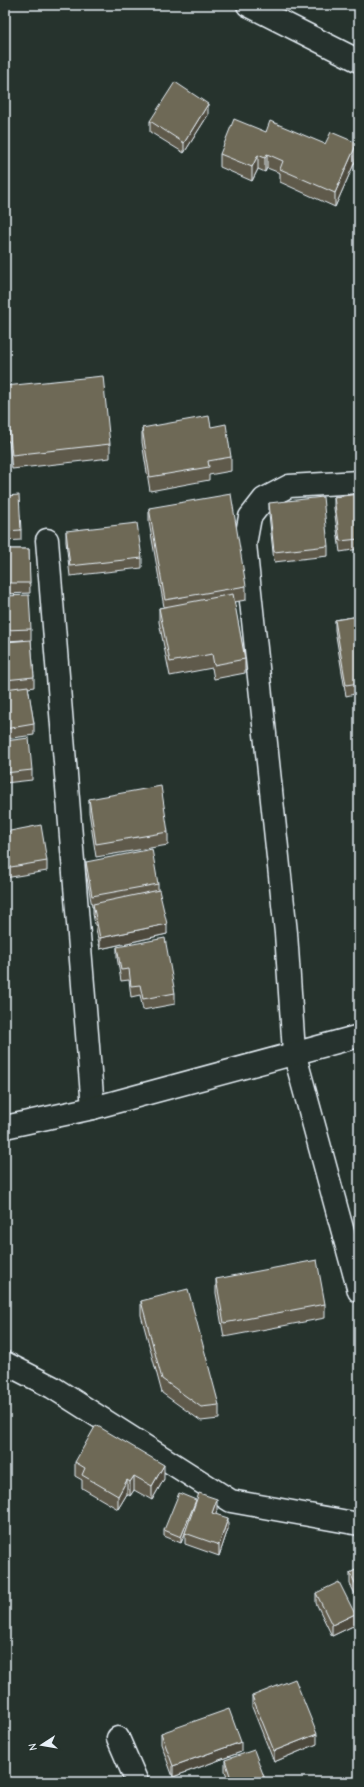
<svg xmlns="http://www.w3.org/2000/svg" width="364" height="1787" viewBox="0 0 364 1787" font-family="'Comic Neue',sans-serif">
<rect width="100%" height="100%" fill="#26332d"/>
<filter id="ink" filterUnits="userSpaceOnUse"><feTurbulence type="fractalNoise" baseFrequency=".025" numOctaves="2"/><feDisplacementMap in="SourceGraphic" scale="8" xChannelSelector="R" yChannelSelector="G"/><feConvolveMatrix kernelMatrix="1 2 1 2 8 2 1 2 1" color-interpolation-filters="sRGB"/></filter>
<g filter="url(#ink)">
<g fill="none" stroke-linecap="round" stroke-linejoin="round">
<g stroke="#e8f1f8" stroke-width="25">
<g id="minor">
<polyline points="248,5 359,61"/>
<polyline points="359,482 289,486 264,499 250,517 245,544 286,933 294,1052 359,1291"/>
<polyline points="47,540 93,1108"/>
<polyline points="5,1363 52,1387 231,1501 359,1524"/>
<polyline points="118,1738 137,1782"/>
</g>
</g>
<g stroke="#e8f1f8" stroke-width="25">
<polyline id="tertiary" points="5,1127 93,1108 359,1036"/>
</g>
<use href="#minor" stroke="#26332d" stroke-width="22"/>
<use href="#tertiary" stroke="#26332d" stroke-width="22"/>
</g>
<g fill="#5f5a4b" stroke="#e8f1f8">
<polygon points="208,115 184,153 150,132 150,121"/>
<polygon points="266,132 325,144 357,157 335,207 280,182 280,173 267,168 265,172 258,169 252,181 220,167 220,154"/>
<polygon points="5,386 110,444 110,458 12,469 9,441 5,441"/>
<polygon points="211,427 231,457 231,471 209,475 209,480 150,491 142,442 142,428"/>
<polygon points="359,494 359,549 340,552 334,508 334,497"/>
<polygon points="5,496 21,530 21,540 5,541"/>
<polygon points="269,503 328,546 328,556 274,562 269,514"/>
<polygon points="149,508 246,586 246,600 234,602 245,659 245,673 214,679 212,668 170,676 159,622 159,608 164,607 149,522"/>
<polygon points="66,531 142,558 142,568 70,576 66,542"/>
<polygon points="5,549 29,549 30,593 5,594"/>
<polygon points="5,596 31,629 31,640 34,677 34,687 28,688 34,724 34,735 5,739 5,642 24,640 5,641"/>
<polygon points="359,616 359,693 346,696 335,630 335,620"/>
<polygon points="5,741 32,770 32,780 5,783"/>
<polygon points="89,799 168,832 168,845 96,857 89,812"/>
<polygon points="5,832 47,861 47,871 5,878"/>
<polygon points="86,862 158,884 158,890 167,934 100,949 93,914 93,907 92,907 86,872"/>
<polygon points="117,947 175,993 175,1004 143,1010 140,995 131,997 129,980 121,981 117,957"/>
<polygon points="216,1279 325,1304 325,1318 224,1337 216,1293"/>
<polygon points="141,1301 219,1405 219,1419 201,1421 162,1393 141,1315"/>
<polygon points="75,1462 164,1479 152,1500 134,1490 130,1496 127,1494 118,1509 82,1488 82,1480 75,1476"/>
<polygon points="217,1510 215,1514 228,1529 219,1556 185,1544 185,1533 186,1530 181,1543 164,1536 164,1530"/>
<polygon points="359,1568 359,1594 356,1596 350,1584 350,1573"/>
<polygon points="316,1593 355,1625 332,1636 316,1603"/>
<polygon points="252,1696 317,1744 274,1762 252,1707"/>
<polygon points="161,1733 241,1752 173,1777 161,1744"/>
<polygon points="225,1760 266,1782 229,1782 225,1771"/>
</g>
<g fill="#4d4a3d" stroke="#e8f1f8">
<polygon points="208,104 208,115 184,153 184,143"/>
<polygon points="357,143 357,157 335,207 335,193"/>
<polygon points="267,154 267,168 265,172 265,158"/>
<polygon points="258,155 258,169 252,181 252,167"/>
<polygon points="167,924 167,934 100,949 100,938"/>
<polygon points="164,1465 164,1479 152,1500 152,1486"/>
<polygon points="134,1476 134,1490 130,1496 130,1482"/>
<polygon points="127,1480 127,1494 118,1509 118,1496"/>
<polygon points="217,1499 217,1510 212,1524 212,1513"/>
<polygon points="196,1500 196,1506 181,1543 181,1537"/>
<polygon points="228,1518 228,1529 219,1556 219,1545"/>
<polygon points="359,1584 359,1594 356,1596 356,1585"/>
<polygon points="355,1614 355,1625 332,1636 332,1625"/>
<polygon points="317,1734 317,1744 274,1762 274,1751"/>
<polygon points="241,1742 241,1752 173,1777 173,1766"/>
</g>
<g fill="#6e6957" stroke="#e8f1f8">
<polygon points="175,82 208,104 184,143 150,121"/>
<polygon points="234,119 266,132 270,121 325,144 331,132 357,143 335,193 280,169 283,161 267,154 265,158 258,155 252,167 220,154"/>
<polygon points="103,376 110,444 12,455 9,427 5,428 5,386"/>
<polygon points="209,416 211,427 226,424 231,457 208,461 209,467 150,477 142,428"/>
<polygon points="231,494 246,586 165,600 149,508"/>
<polygon points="359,494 359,539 340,541 334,497"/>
<polygon points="19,495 21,530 5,531 5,496"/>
<polygon points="323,497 328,546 274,552 269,503"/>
<polygon points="137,523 142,558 70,566 66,531"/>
<polygon points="5,549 29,549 30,583 5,583"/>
<polygon points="233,594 245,659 214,665 212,654 170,662 159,608"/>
<polygon points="29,595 31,629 5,630 5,596"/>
<polygon points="359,616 359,683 346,685 335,620"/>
<polygon points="31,640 34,677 5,680 5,642"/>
<polygon points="28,686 34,724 5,729 5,689"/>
<polygon points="29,738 32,770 5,773 5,741"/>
<polygon points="161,786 168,832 96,844 89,799"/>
<polygon points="41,825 47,861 5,868 5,832"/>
<polygon points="152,849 158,884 92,896 86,862"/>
<polygon points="159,890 167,924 100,938 93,904"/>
<polygon points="165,938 175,993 143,999 140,985 131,986 129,969 121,970 117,947"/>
<polygon points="317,1260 325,1304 224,1323 216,1279"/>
<polygon points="188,1289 219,1405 201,1407 162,1379 141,1301"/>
<polygon points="96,1425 164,1465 152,1486 134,1476 130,1482 127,1480 118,1496 82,1475 85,1468 75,1462"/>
<polygon points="179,1493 196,1500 181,1537 164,1530"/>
<polygon points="199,1493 217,1499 212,1513 228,1518 219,1545 185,1533"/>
<polygon points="359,1568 359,1584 356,1585 350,1573"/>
<polygon points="339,1582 355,1614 332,1625 316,1593"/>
<polygon points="295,1679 317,1734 274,1751 252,1696"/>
<polygon points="229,1709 241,1742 173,1766 161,1733"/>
<polygon points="254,1750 266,1782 232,1782 225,1760"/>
</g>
</g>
<rect width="364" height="1787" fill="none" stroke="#26332d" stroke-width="20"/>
<rect x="10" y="10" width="344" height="1767" fill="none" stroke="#e8f1f8" stroke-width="1.5" filter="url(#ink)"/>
<g transform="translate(42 1745) rotate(258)" stroke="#26332d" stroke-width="3" paint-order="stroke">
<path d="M0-3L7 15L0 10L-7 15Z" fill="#e8f1f8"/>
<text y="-6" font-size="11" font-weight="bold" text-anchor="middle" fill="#e8f1f8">N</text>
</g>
</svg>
